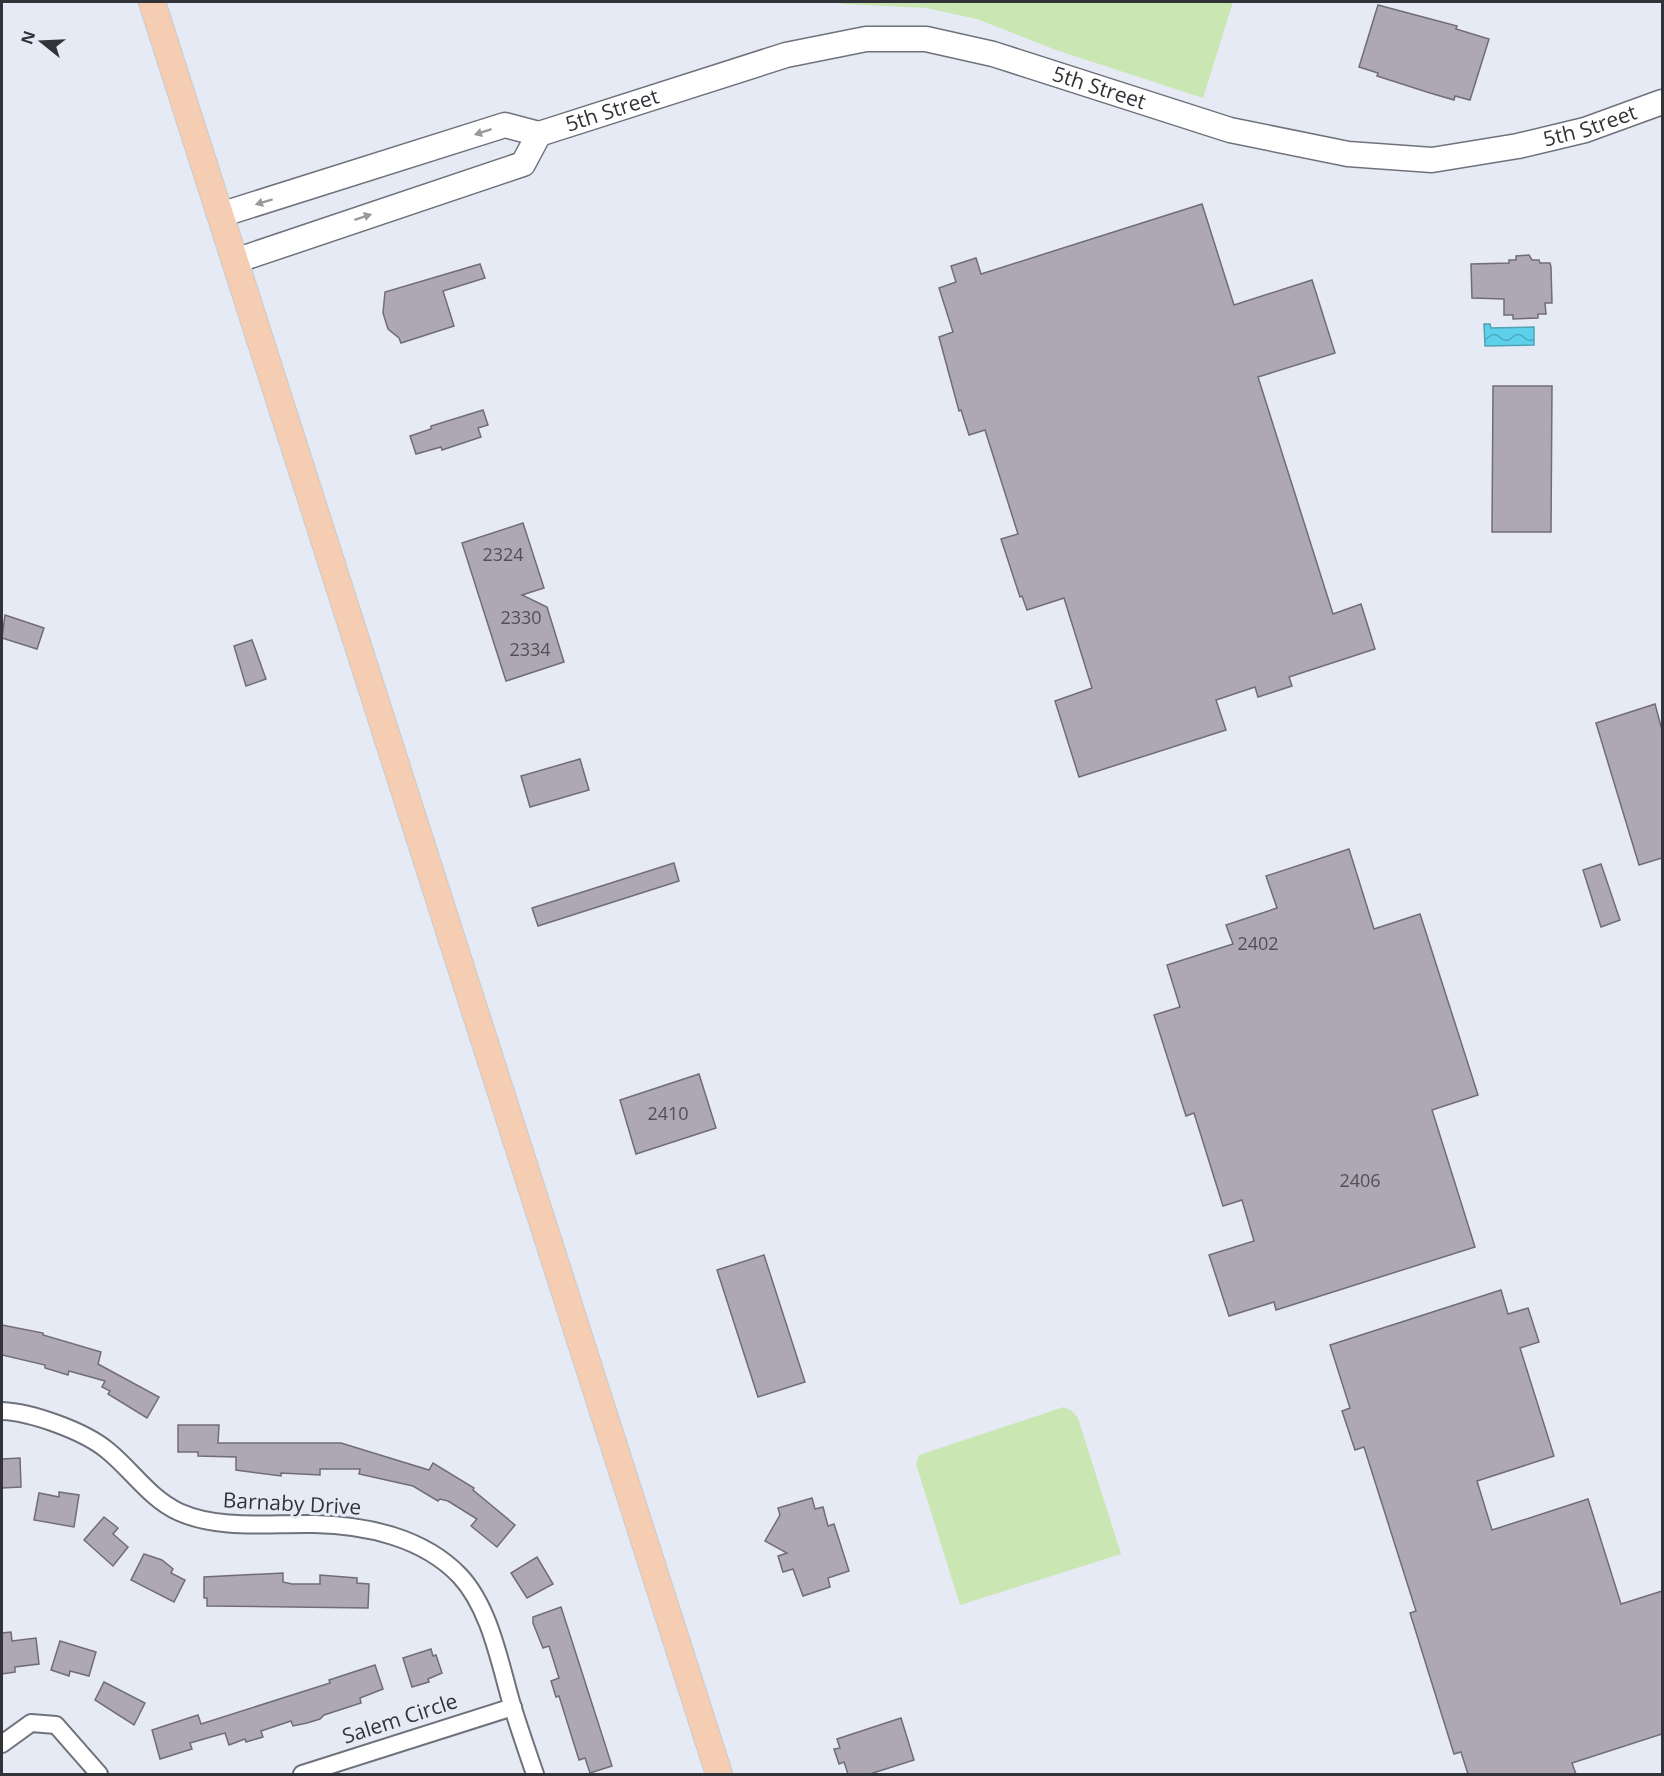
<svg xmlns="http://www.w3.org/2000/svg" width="1664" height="1776" viewBox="0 0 1664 1776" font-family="'Open Sans',sans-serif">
<defs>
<pattern id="water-waves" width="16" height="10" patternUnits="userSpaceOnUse" patternTransform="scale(1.5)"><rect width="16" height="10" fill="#5dd1eb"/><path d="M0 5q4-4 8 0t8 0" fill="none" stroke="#4daabf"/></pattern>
</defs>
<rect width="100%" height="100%" fill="#e6eaf5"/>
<g fill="#cae6b3">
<polygon points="834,2 1233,2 1203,98 1056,50 977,19 926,8 843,4"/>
<polygon points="1064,1407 1072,1411 1078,1418 1121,1554 960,1605 916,1464 919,1455"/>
</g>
<polygon fill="url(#water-waves)" stroke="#50a2b5" stroke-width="1.5" points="1484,324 1490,324 1491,328 1534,327 1534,345 1485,346"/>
<g fill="#ada8b3" stroke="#716c76" stroke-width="1.5">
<polygon points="1378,5 1457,26 1456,29 1489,39 1470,100 1455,96 1454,100 1430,93 1377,76 1378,73 1359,67"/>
<polygon points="1202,204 1234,305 1312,280 1335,353 1258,377 1333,614 1361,604 1375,649 1289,677 1292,686 1258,697 1255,687 1216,700 1226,730 1079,777 1055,701 1092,688 1064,598 1027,610 1022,596 1020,597 1001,539 1018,534 985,430 969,435 961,410 959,411 939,337 953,332 939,288 956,282 951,266 976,258 981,274"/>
<polygon points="1529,255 1532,260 1539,260 1540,263 1550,263 1551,267 1552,303 1545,303 1546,314 1538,314 1538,318 1513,319 1513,315 1504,315 1504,299 1472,298 1471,264 1509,263 1509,260 1516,260 1516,256"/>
<polygon points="480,264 485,278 443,291 454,326 401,343 399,338 388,329 383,313 385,292"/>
<polygon points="1493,386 1552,386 1551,532 1492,532"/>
<polygon points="483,410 488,425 478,428 481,437 442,450 441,447 416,454 410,436 431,429 431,426"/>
<polygon points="523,523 544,588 522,595 547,607 564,662 506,681 462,543"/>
<polygon points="5,615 44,628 37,649 2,638"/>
<polygon points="252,640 266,679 246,686 234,646"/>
<polygon points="1655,704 1662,730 1662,858 1639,865 1596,723"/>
<polygon points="580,759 589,790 530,807 521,776"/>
<polygon points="1349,849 1374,929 1420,914 1478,1095 1432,1110 1475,1247 1276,1310 1274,1302 1229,1316 1209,1255 1254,1241 1242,1200 1223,1206 1194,1113 1186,1116 1154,1015 1180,1007 1167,965 1233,944 1226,925 1277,908 1266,876"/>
<polygon points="674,863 679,881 538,926 532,908"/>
<polygon points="1601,864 1620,920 1601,927 1583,870"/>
<polygon points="699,1074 716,1128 636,1154 620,1100"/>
<polygon points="764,1255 805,1382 758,1397 717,1270"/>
<polygon points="1501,1290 1508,1314 1528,1308 1539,1342 1520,1348 1554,1456 1477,1481 1492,1530 1588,1499 1621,1604 1662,1591 1662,1734 1572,1763 1576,1774 1468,1774 1461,1752 1454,1754 1410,1613 1416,1611 1364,1447 1355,1450 1342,1411 1350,1408 1330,1345"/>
<polygon points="2,1325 43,1333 43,1335 101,1352 98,1364 159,1397 147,1418 108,1394 110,1391 102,1387 105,1381 69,1371 68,1375 45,1368 45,1365 2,1355"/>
<polygon points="178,1425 219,1425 218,1443 341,1443 429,1470 433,1463 474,1488 473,1490 515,1525 497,1547 471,1526 477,1519 448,1501 440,1499 438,1501 413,1486 359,1474 360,1469 320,1469 320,1475 281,1473 281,1476 236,1470 236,1457 198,1456 198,1452 178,1452"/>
<polygon points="20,1458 21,1487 2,1488 2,1459"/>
<polygon points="59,1492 79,1495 74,1527 34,1520 39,1493 59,1497"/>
<polygon points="812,1498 815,1509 823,1507 828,1526 834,1524 849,1571 828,1578 830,1587 803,1596 793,1569 783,1572 778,1556 787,1553 765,1541 780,1515 778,1508"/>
<polygon points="104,1517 118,1528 113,1534 128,1547 113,1566 84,1540"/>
<polygon points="144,1554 162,1560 173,1569 171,1573 185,1580 174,1602 131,1580"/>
<polygon points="537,1557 553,1584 527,1598 511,1573"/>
<polygon points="283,1573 283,1582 292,1584 320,1584 320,1575 357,1578 357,1583 369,1584 368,1608 207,1606 207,1598 204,1598 204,1577"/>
<polygon points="561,1607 612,1766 590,1773 585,1758 579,1760 559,1696 556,1697 551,1681 559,1678 549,1646 543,1648 533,1623 533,1617"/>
<polygon points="11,1632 12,1641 36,1638 39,1664 15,1667 15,1672 2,1674 2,1633"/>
<polygon points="60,1641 96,1652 89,1676 70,1671 69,1676 51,1670"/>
<polygon points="431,1649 433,1656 436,1655 442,1673 428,1679 429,1682 412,1687 403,1658"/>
<polygon points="375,1665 383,1689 360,1698 361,1703 324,1715 320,1719 307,1723 293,1726 291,1721 261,1731 263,1737 246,1742 245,1739 229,1745 225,1733 190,1743 192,1749 160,1759 152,1730 198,1715 201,1724 330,1683 329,1680"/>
<polygon points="104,1682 145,1703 134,1725 95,1700"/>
<polygon points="901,1718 914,1760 870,1774 848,1774 844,1762 839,1764 834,1749 840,1748 837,1739"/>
</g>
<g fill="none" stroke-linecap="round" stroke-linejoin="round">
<g stroke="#6f727c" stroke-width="20">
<g id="street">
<path d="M2 1411C31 1412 84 1431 107 1450 132 1470 149 1498 179 1512 219 1530 270 1523 314 1524 365 1525 423 1537 460 1576 490 1608 500 1664 512 1705 519 1728 527 1751 535 1774"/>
<polyline points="2,1744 31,1723 56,1725 99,1774"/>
<polyline points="302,1774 513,1707"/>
</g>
</g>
<g stroke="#6f727c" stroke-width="27">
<g id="secondary">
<path id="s1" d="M220 215 505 125 539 134 786 55 866 39H926L993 54 1230 130 1348 154 1432 160 1518 146 1585 130 1662 102"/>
<polyline points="235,261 523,164 539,134"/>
</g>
</g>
<g stroke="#cacacb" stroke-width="28">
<polyline id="primary" points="152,2 719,1774"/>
</g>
<use href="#street" stroke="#fff" stroke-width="16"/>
<use href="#secondary" stroke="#fff" stroke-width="24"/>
<use href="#primary" stroke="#f5cdb3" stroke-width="26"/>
</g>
<defs><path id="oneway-solid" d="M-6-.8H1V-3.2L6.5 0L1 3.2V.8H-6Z" transform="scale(1.5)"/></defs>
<g fill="#98999c">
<use href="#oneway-solid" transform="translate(483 132) rotate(162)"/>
<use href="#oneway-solid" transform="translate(264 202) rotate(163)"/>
<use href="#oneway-solid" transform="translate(363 217) rotate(-18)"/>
</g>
<g text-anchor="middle" stroke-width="6" stroke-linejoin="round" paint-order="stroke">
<g font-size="18" fill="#515057">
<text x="503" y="561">2324</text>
<text x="521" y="624">2330</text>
<text x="530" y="656">2334</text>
<text x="1258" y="950">2402</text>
<text x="668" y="1120">2410</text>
<text x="1360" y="1187">2406</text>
</g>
<g font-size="21" fill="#323338" stroke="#e6eaf5">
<text dy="7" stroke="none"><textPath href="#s1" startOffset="915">5th Street</textPath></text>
<text dy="7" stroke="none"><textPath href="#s1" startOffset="411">5th Street</textPath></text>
<text dy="7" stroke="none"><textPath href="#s1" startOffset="1419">5th Street</textPath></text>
<text transform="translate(292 1504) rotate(3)" y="7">Barnaby Drive</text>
<text transform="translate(400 1719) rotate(-18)" y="7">Salem Circle</text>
</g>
</g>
<rect width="1664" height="1776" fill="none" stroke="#323338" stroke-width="6"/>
<g transform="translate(42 42) rotate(288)" stroke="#e6eaf5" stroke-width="4.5" paint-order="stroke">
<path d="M0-4.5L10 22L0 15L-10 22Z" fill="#323338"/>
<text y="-9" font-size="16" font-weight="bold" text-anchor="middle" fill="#323338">N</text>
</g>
</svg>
